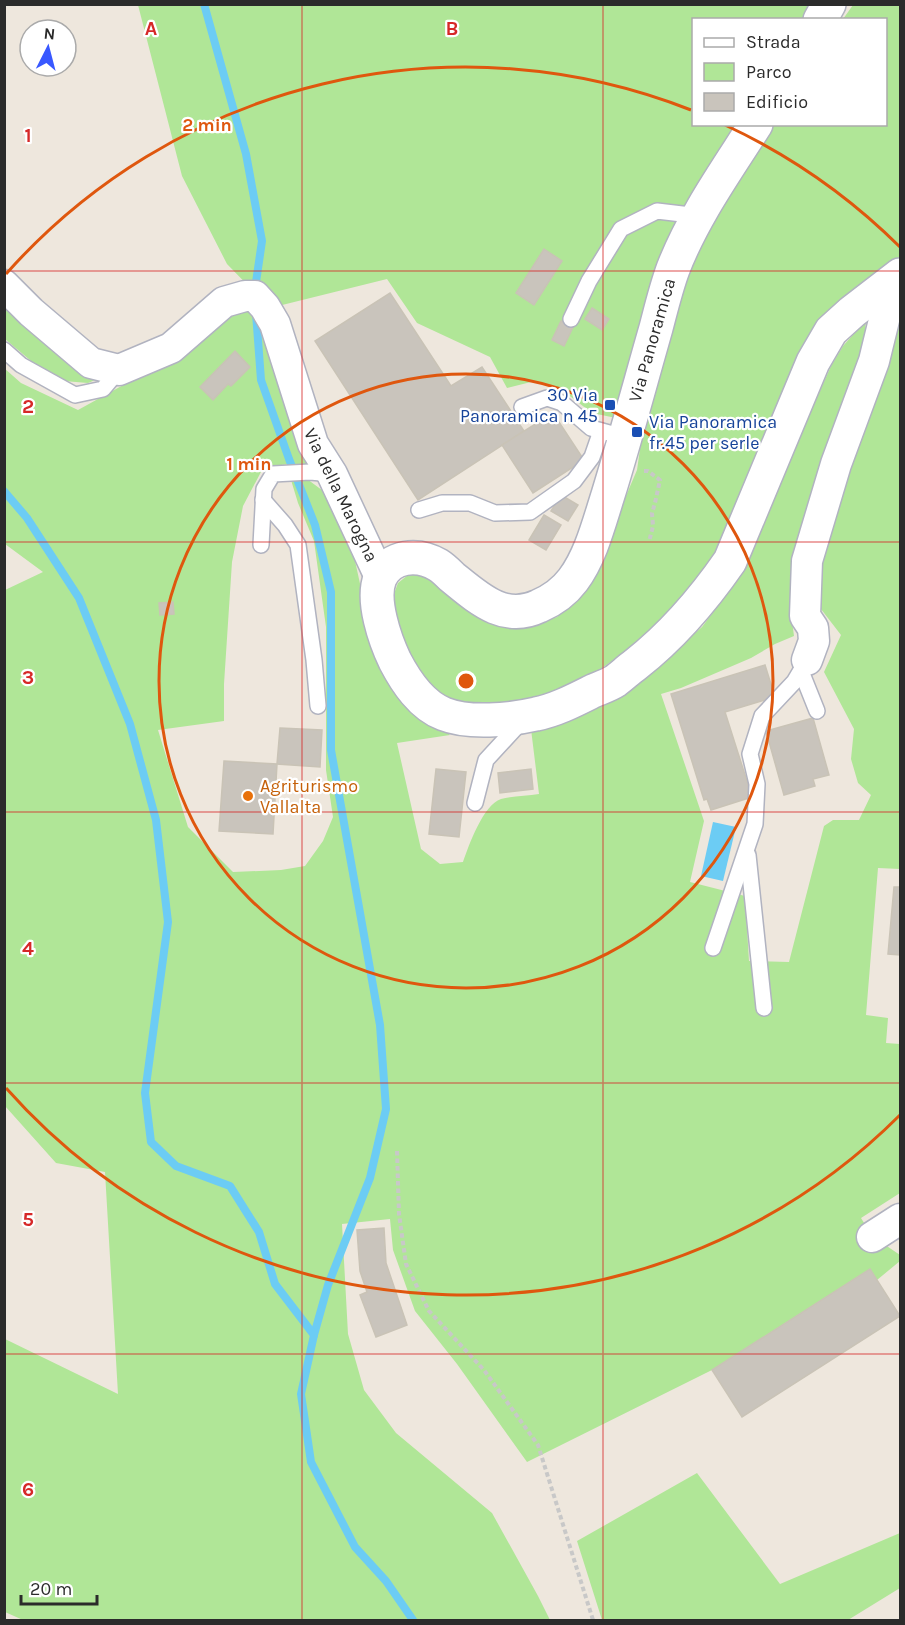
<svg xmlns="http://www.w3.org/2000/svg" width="905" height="1625" viewBox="0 0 905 1625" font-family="Karla,sans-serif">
<rect width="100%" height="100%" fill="#eee7dd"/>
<g fill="#b0e697">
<polygon points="138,5 815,5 805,19 694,20 694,124 737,125 616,418 592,413 562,390 535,381 507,388 490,357 417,323 387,279 270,308 227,264 182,176"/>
<polygon points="853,5 900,5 900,257 842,301 761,452 712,558 698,580 646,637 575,687 525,704 471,705 445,698 418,673 398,635 392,599 398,583 408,575 418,572 431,575 485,621 510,627 533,625 557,617 573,602 594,571 637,470 644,421 682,285 709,228 771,125 886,124 886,20 843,19"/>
<polygon points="4,298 107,375 88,383 64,381 43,371 5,339"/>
<path d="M900 299V869L878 868 866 1015 888 1018 886 1043 900 1044V1193L861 1218 872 1236 900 1255V1261L877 1280 870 1269 712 1370 527 1462 457 1364 415 1311 393 1250 390 1219 342 1224 348 1334 364 1390 396 1433 492 1513 538 1596 550 1620H23L5 1612V1339L118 1394 105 1172 56 1163 5 1106V590L43 572 5 544 4 368 21 383 78 410 165 362 232 306 263 314 321 468C298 462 284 463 262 470L243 506 232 562 224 684V721L158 730 188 827 233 872 281 870 305 866 323 841 333 817 326 770V627L314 541 298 503 291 480 307 479 334 499 352 547 369 625 394 686 450 735 397 743 421 849 440 864 463 862C469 845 483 805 501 799 513 796 527 796 539 794L531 729 663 661 702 627 734 584 831 366 843 346 866 320 862 369 790 606 794 636 775 644 751 658 681 688 661 694 704 821 690 882 745 896 749 961 789 962 824 826 833 820H859L871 795 858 783 851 759 854 729 824 672 841 635 814 600 827 537Z"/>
<polygon points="697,1473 780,1584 900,1533 900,1588 848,1620 602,1620 577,1541"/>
</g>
<polygon fill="#6cccf4" points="713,822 736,827 723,881 701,876"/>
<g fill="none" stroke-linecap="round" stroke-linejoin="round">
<g stroke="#6cccf4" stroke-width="8">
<polyline points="204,4 246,154 262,241 255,289"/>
<polyline points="256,313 261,380 289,459 315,525 331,592 331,750 380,1025 386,1109 370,1178 328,1285 314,1335"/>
<polyline points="4,491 27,518 79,598 130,724 156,820 168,922 145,1093 151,1142 176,1166 230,1186 259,1232 275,1284 314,1335 301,1394 311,1462 355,1547 386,1581 413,1620"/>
</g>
</g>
<g fill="#c9c4bc" stroke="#c9c3b6" stroke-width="1.5">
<polygon points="544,249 562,261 534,305 516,293"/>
<polygon points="390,293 451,386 482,367 524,431 418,500 315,341"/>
<polygon points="592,308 609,319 602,330 585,319"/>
<polygon points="561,321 573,327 564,346 552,340"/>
<polygon points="235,351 250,367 231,386 228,384 213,400 200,387"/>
<polygon points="553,413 584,460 533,493 502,445"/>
<polygon points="561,495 578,505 568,521 551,511"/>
<polygon points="544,515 561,525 546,550 529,540"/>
<polygon points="173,602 174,614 160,615 159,603"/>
<polygon points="765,665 775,697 725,712 752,797 711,810 707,799 704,800 671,694"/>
<polygon points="813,718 829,775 813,779 815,786 784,795 766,731"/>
<polygon points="280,728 322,730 320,767 277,764"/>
<polygon points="224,761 277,764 273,834 219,831"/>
<polygon points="436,769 466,772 459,837 429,834"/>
<polygon points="531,769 533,789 500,793 498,773"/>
<polygon points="894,887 900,887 900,955 888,954"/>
<polygon points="384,1228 386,1263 407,1325 376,1337 360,1295 367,1292 360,1271 357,1230"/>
<polygon points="870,1269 900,1316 742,1417 712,1370"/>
</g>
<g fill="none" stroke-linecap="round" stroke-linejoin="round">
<g stroke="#b1b3c0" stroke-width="18">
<g id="service">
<polyline points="571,319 589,281 621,229 657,211 699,216"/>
<polyline points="4,350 21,365 75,395 103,389 119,370"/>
<polyline points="522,407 547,398 562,403 591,428 609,433"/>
<polyline points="263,500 285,525 298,545 314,660 318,706"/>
<polyline points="419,510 442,503 470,503 495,513 530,512 574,481 592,457 601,431"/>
<polyline points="261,545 264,489 273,474 310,472 332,474"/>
<polyline points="801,671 817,711"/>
<polyline points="475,803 486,760 523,720"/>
<polyline points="748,855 764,1008"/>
<polyline points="713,948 755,824 757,784 750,754 762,716 794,682 807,660"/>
</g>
</g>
<g stroke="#b1b3c0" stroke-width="33">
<g id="minor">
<polyline points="4,285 31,312 91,363 119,370 171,348 224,302 245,296 255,296 265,307 275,324 313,444 332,474 380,577"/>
<polyline points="807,660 814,641 813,628 805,616 807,561 836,464 874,361 894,279"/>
<polyline points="872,1237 900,1219"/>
</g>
</g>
<g stroke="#b1b3c0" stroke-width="36">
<g id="tertiary">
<polyline points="820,20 829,4"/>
<path d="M756 124C726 171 693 217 673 269 666 288 661 309 656 328 640 384 625 440 608 495 599 523 591 556 573 580 564 592 553 600 539 606 504 623 478 598 452 577 448 573 443 568 438 565 418 553 390 555 380 578 371 600 385 640 395 661 406 682 421 705 444 714 469 724 510 720 536 714 556 710 575 700 593 691 600 688 609 685 615 681 622 676 628 670 635 665 672 636 703 600 730 561L813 362 831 331 852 312 900 275"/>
</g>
</g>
<g stroke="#c8c8c8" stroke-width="4" stroke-dasharray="4.5 3" stroke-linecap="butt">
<polyline points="644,471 648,471 660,480 655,503 652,513 653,526 649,542"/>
<polyline points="397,1151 399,1214 406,1264 429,1311 484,1370 538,1445 593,1620"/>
</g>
<use href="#service" stroke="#fff" stroke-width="15"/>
<use href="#minor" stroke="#fff" stroke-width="30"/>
<use href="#tertiary" stroke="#fff" stroke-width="33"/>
</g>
<path fill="none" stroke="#d62828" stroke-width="1.5" stroke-opacity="0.55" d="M302 4V1620M603 4V1620M4 271H900M4 542H900M4 812H900M4 1083H900M4 1354H900"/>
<g fill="none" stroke="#df570e" stroke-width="3">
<circle cx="466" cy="681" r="307"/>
<path d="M900 1115A614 614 0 0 1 6 1088M6 274A614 614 0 0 1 691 110M725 125A614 614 0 0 1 900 247"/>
</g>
<g fill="#1a4fb4" stroke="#fff" stroke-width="2">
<rect x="604" y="399" width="12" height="12" rx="3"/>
<rect x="631" y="426" width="12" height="12" rx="3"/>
</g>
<circle fill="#e8710a" stroke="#fff" stroke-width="2" cx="248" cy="796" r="6"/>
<g text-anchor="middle" stroke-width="4.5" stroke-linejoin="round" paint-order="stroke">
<g font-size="18" fill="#2b2b2b" stroke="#fff">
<text transform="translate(652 340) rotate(-74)" y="6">Via Panoramica</text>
<text transform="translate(341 495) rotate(64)" y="6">Via della Marogna</text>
</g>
<g font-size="18" fill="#164399" stroke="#fff" text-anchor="end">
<text x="598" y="401">30 Via<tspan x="598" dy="21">Panoramica n 45</tspan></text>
<text x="649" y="428" text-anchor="start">Via Panoramica<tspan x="649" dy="21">fr.45 per serle</tspan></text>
</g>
<g font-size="18" fill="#c56008" stroke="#fff" text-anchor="start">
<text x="260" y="792">Agriturismo<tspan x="260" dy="21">Vallalta</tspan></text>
</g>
</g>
<g font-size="20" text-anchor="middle" font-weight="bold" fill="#d62828" stroke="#fff" stroke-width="4.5" stroke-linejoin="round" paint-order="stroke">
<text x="151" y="35">A</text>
<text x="452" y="35">B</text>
<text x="28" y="142">1</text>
<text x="28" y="413">2</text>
<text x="28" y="684">3</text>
<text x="28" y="955">4</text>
<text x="28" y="1226">5</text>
<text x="28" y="1496">6</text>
</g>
<circle cx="466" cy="681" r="9" fill="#df570e" stroke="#fff" stroke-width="3"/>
<g font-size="18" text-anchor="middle" font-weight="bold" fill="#df570e" stroke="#fff" stroke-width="4.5" stroke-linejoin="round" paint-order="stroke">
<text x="207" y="131">2 min</text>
<text x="249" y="470">1 min</text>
</g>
<rect width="905" height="1625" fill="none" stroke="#2b2b2b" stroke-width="12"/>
<rect x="692" y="18" width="195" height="108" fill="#ffffff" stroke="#aaaaaa" stroke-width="1.5"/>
<rect x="704" y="38" width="30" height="9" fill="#ffffff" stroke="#aaaaaa" stroke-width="1.5"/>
<text x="746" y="48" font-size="18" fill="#2b2b2b">Strada</text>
<rect x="704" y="63" width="30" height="18" fill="#b0e697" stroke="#aaaaaa" stroke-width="1.5"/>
<text x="746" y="78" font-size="18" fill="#2b2b2b">Parco</text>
<rect x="704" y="93" width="30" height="18" fill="#c9c4bc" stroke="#aaaaaa" stroke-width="1.5"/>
<text x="746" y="108" font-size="18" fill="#2b2b2b">Edificio</text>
<g transform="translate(48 48) rotate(6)"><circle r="28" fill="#ffffff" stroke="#aaaaaa" stroke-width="1.5"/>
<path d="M0-4.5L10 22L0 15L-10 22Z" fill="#3958ff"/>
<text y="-9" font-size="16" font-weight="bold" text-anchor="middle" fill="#2b2b2b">N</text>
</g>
<path d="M21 1595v9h76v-9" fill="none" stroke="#2b2b2b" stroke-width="3"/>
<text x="30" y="1595" font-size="18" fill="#2b2b2b" stroke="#ffffff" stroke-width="4.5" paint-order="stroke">20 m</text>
</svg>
